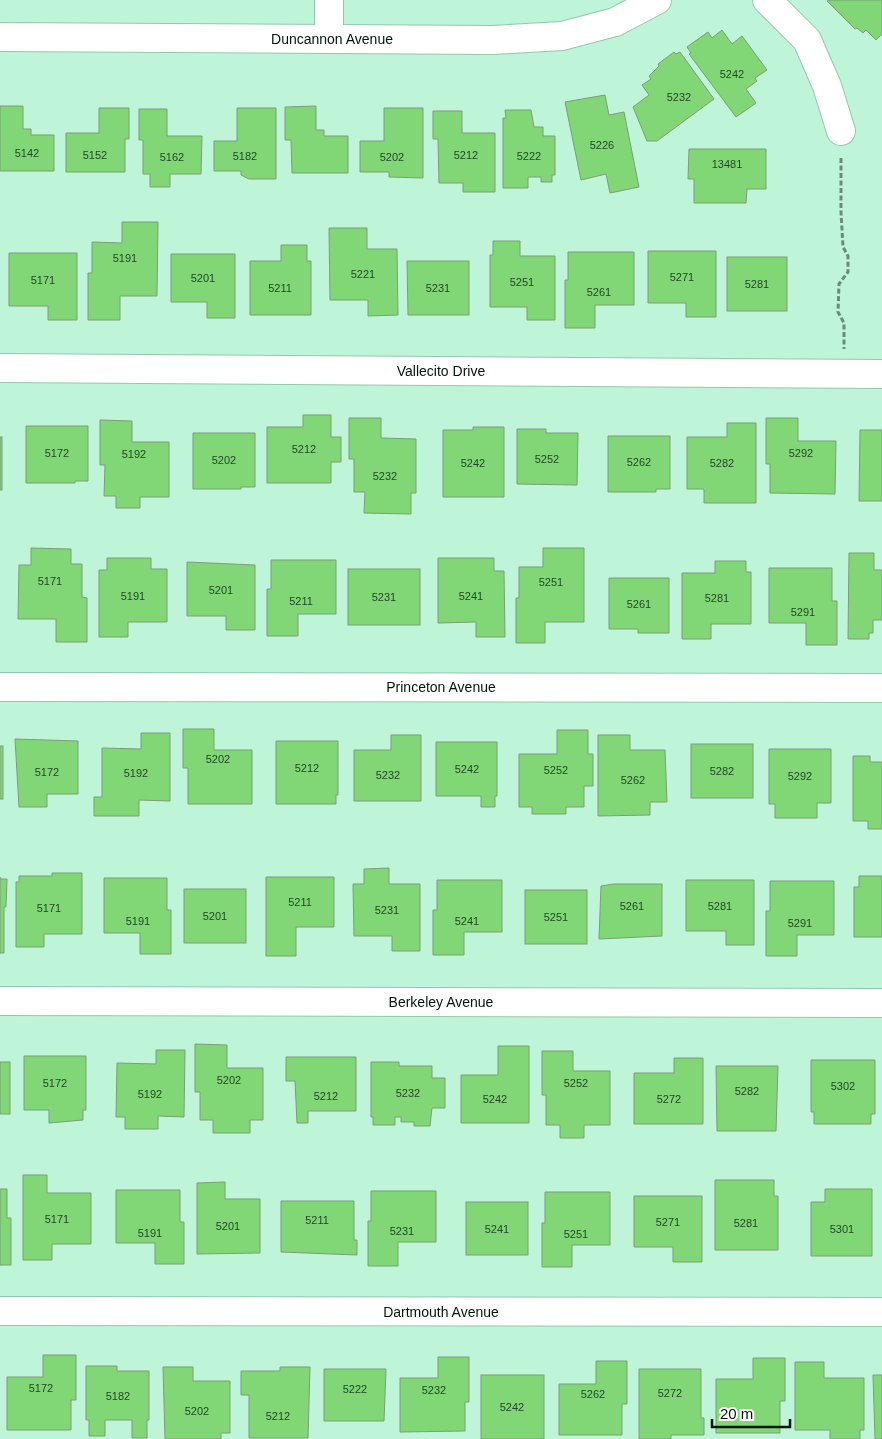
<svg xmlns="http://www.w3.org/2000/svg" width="882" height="1439" viewBox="0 0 882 1439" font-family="Helvetica,sans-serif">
<rect width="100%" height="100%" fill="#bef4d7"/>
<g fill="#81d776" stroke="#7c9e78">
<polygon points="829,0 882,0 882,34 876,40 866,30 863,33 857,28 855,29 827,1"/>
<polygon points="722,30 732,44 742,36 767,70 755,78 757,81 746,89 756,103 736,117 689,54 691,53 687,47 708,32 712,38"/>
<polygon points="674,52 676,54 680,52 714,99 657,141 647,141 633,107 649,95 642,85 651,79 649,76 659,66 658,64"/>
<polygon points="605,95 609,115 624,112 639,187 610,193 606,174 581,180 565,102"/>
<polygon points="0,106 23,106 23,129 31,129 31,135 54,135 54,171 0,171"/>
<polygon points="316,106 316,130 324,130 324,136 348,136 348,173 292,173 291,140 285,140 285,107"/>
<polygon points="99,108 129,108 129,139 125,139 125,172 66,172 66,133 99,133"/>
<polygon points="237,108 276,108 276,179 249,179 241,175 241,171 214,171 214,141 237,141"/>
<polygon points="384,108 423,108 423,178 389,177 389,172 360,172 360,141 384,141"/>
<polygon points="139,109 167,109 167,136 202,136 201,174 170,174 170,187 150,187 150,174 143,174 143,140 139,140"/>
<polygon points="505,110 531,110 534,127 543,127 543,136 555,136 555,175 552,175 552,182 541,182 541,177 528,177 528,188 503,188 503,118 506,118"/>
<polygon points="433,111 462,111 462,133 495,133 495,192 463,192 463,183 439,183 438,139 433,139"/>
<polygon points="689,149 766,149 766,189 747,189 746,203 694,203 694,179 688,179"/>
<polygon points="122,222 158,222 157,296 120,296 120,320 88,320 88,273 92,273 92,242 122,243"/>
<polygon points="329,228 367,228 367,249 397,249 398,315 368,316 368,300 330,300"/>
<polygon points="493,241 520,241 520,256 555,256 555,320 527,320 527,307 490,307 490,255 493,255"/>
<polygon points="281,245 307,245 307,261 311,261 311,315 250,315 250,261 281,261"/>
<polygon points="648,251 716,251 716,317 686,317 686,303 648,303"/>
<polygon points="568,252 634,252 634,305 595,305 595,328 565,328 565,280 568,280"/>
<polygon points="9,253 77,253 77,320 48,320 48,306 9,306"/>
<polygon points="171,254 235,254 235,318 207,318 207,302 171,302"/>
<rect x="727" y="257" width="60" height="54"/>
<polygon points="407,261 469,261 469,315 408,315"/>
<polygon points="303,415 331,415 331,437 341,437 341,462 331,462 331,483 267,483 267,427 303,427"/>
<polygon points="349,418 381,418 381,438 416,439 416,493 411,493 411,514 364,513 365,492 354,492 354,459 349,459"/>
<polygon points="766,418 798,418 798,441 836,441 835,494 770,493 770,464 766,464"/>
<polygon points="100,420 132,421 132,442 169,442 169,497 140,497 140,508 116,508 116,496 104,496 105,465 100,465"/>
<polygon points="727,423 756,423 756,503 704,503 704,489 687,489 687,437 727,437"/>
<polygon points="26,426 88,426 88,481 75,481 75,483 26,483"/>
<polygon points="473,427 504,427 504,497 443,497 443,430 473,430"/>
<polygon points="517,429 546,429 546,433 578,433 577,485 517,484"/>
<polygon points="860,430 882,430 882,501 859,501"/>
<polygon points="193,433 255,433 255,487 241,487 241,489 193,489"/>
<polygon points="608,436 670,436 670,489 656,489 656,492 608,492"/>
<rect x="0" y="437" width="2" height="53"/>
<polygon points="31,548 71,549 71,564 82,564 82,597 87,598 87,642 56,642 56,619 18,619 19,565 31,565"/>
<polygon points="543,548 584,548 584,622 545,622 545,643 516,643 516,598 519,598 519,567 543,567"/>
<polygon points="849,553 874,553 874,570 882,570 882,620 873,620 873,633 869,633 869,639 848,639"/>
<polygon points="107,558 151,558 151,569 167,569 167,622 128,622 128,637 99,637 99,570 107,570"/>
<polygon points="438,558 494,558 494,571 504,571 505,637 476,637 476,622 438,623"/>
<polygon points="271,560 336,560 336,614 298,614 298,636 267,636 267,589 271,589"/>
<polygon points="715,561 746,561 746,572 751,572 751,624 711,624 711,639 682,639 682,573 715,573"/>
<polygon points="187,562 255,565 255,630 226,630 226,616 187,616"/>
<polygon points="769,568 832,568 832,601 837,601 837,645 806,645 806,623 769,623"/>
<rect x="348" y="569" width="72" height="56"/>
<polygon points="609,578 669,578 669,633 638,633 638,629 609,629"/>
<polygon points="183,729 214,729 214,750 252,750 252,804 188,804 188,768 183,768"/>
<polygon points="557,730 588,730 588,754 593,754 593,786 584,786 584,807 566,807 566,814 532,814 532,807 519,807 519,754 557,754"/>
<polygon points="141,733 170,733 170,801 139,800 139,816 94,816 94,797 102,797 102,748 141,749"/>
<polygon points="391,735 421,735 421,801 354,801 354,750 391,750"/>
<polygon points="598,735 630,735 630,750 665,750 667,802 650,802 650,815 598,816"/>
<polygon points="15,739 78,741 78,794 47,794 47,807 19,807"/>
<polygon points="276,741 338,741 338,795 336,795 336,804 276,804"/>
<polygon points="436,742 497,742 497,796 495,796 495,807 481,807 481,796 436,796"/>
<rect x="691" y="744" width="62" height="54"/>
<rect x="0" y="746" width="3" height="53"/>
<polygon points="769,749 831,749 831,803 817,803 817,818 775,818 775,804 769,804"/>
<polygon points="853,756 870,756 870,762 882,762 882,829 868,829 868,821 853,821"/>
<polygon points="389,868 389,884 420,884 420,951 392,951 392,936 354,936 353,884 364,884 364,869"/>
<polygon points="52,873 82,873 82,934 44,934 44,947 16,947 16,882 19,882 19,876 52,876"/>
<polygon points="859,876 882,876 882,937 854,937 854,887 859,887"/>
<polygon points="0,877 0,879 7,879 6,907 4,907 4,953 0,953"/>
<polygon points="266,877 334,877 334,927 296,927 296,956 266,956"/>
<polygon points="104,878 167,878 167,910 171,910 171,954 140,954 140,933 104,933"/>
<polygon points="437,880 502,880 502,932 464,932 464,955 433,955 433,910 437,910"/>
<polygon points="686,880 754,880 754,945 726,945 726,931 686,931"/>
<polygon points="770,881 834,881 834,935 797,935 797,956 766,956 766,911 770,911"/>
<polygon points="614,884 662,884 662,936 599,939 601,886"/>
<rect x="184" y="889" width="62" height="54"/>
<rect x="525" y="890" width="62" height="54"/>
<polygon points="195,1044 227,1045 227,1068 263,1068 263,1120 250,1120 250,1133 213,1133 213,1120 200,1120 200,1092 195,1092"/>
<polygon points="498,1046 529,1046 529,1123 461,1123 461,1075 498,1075"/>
<polygon points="156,1050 185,1050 184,1117 158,1116 158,1129 125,1129 125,1117 116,1117 117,1063 156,1064"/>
<polygon points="542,1051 573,1051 573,1071 610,1071 610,1125 584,1125 584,1138 560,1138 560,1125 546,1125 546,1095 542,1095"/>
<polygon points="24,1056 86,1056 86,1110 83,1110 83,1120 49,1123 49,1110 24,1110"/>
<polygon points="286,1057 356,1057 356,1111 308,1111 308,1123 297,1123 295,1081 286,1081"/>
<polygon points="674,1058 703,1058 703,1124 634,1124 634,1073 674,1073"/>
<polygon points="811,1060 875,1060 875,1114 871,1114 871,1124 814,1124 814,1112 811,1112"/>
<rect x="0" y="1062" width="10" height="52"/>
<polygon points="371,1062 399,1062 399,1066 432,1066 432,1078 445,1078 445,1108 432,1108 430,1126 414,1126 414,1122 401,1122 401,1117 395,1117 395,1125 373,1125 373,1117 371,1117"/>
<polygon points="716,1066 778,1066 776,1131 717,1131"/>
<polygon points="23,1175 47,1175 47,1193 91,1193 91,1244 52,1244 52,1260 23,1260"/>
<polygon points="715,1180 774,1180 774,1196 778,1196 778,1250 715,1250"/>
<polygon points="225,1182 225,1199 260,1199 260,1253 197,1254 197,1183"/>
<polygon points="0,1189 7,1189 7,1218 11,1218 11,1265 0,1265"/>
<polygon points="825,1189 872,1189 872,1256 811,1256 811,1202 825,1202"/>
<polygon points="116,1190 180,1190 180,1222 184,1222 184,1264 155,1264 155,1243 116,1243"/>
<polygon points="371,1191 436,1191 436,1242 398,1242 398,1266 368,1266 368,1221 371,1221"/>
<polygon points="545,1192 610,1192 610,1245 572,1245 572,1267 542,1267 542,1223 545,1223"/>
<polygon points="634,1196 702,1196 702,1262 673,1262 673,1247 634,1247"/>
<polygon points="281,1201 354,1201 354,1240 357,1240 357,1255 281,1252"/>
<rect x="466" y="1202" width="62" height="53"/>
<polygon points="43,1355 76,1355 76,1400 71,1400 71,1430 7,1430 7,1377 43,1377"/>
<polygon points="438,1357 469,1357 469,1402 465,1402 465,1431 400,1432 400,1378 438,1378"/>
<polygon points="753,1358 785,1358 785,1401 780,1401 780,1433 716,1433 716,1379 753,1379"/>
<polygon points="596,1361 627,1361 627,1404 622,1404 622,1435 559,1435 559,1384 596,1384"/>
<polygon points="795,1362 824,1362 824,1378 864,1378 864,1430 860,1430 860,1439 830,1439 830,1430 795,1430"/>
<polygon points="86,1366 117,1366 117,1371 149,1371 149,1420 147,1420 147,1438 132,1438 132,1420 105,1420 105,1436 89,1436 89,1420 86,1420"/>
<polygon points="163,1367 193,1367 193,1381 230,1381 230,1433 221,1433 221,1439 165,1439"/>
<polygon points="280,1367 310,1367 308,1438 249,1438 249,1395 241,1395 241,1371 280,1371"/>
<polygon points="324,1369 386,1369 384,1421 324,1421"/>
<polygon points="639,1369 701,1369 701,1418 704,1418 704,1435 671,1435 671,1439 639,1439"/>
<rect x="481" y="1375" width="63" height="64"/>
<polygon points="873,1375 882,1375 882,1439 875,1439"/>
</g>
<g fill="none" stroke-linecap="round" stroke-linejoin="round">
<g stroke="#94c8ad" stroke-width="30">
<g id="street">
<polyline points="767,0 807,40 827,86 841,131"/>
<polyline points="0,37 493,40 562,36 615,22 657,0"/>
<polyline points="329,39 329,0"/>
<polyline points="0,368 882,374"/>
<polyline points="0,687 882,688"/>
<polyline points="0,1001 882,1003"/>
<polyline points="0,1311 882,1312"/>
</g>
</g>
<polyline stroke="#678d79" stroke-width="3" stroke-dasharray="5 2.5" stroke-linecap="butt" points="841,158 841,212 843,247 848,256 848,272 839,284 838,312 844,323 844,349"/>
<use href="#street" stroke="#fff" stroke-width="28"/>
</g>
<g text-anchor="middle" stroke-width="4" stroke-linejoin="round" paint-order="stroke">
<g font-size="11" fill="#224626">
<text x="732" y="78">5242</text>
<text x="679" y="101">5232</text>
<text x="602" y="149">5226</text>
<text x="27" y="157">5142</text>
<text x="95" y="159">5152</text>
<text x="466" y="159">5212</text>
<text x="245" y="160">5182</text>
<text x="529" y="160">5222</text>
<text x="172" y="161">5162</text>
<text x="392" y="161">5202</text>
<text x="727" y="168">13481</text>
<text x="125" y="262">5191</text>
<text x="363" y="278">5221</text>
<text x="682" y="281">5271</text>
<text x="203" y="282">5201</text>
<text x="43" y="284">5171</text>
<text x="522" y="286">5251</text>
<text x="757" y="288">5281</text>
<text x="280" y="292">5211</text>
<text x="438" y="292">5231</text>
<text x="599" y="296">5261</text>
<text x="304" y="453">5212</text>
<text x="57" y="457">5172</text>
<text x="801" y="457">5292</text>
<text x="134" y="458">5192</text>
<text x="547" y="463">5252</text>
<text x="224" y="464">5202</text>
<text x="639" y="466">5262</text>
<text x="473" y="467">5242</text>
<text x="722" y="467">5282</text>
<text x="385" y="480">5232</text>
<text x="50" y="585">5171</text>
<text x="551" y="586">5251</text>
<text x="221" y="594">5201</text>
<text x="133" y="600">5191</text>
<text x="471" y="600">5241</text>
<text x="384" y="601">5231</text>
<text x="717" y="602">5281</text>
<text x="301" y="605">5211</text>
<text x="639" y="608">5261</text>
<text x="803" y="616">5291</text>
<text x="218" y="763">5202</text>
<text x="307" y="772">5212</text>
<text x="467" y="773">5242</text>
<text x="556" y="774">5252</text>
<text x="722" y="775">5282</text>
<text x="47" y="776">5172</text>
<text x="136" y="777">5192</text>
<text x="388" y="779">5232</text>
<text x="800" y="780">5292</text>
<text x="633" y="784">5262</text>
<text x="300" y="906">5211</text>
<text x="632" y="910">5261</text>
<text x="720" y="910">5281</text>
<text x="49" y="912">5171</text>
<text x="387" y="914">5231</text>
<text x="215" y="920">5201</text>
<text x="556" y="921">5251</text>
<text x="138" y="925">5191</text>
<text x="467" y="925">5241</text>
<text x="800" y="927">5291</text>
<text x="229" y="1084">5202</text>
<text x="55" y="1087">5172</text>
<text x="576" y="1087">5252</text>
<text x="843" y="1090">5302</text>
<text x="747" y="1095">5282</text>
<text x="408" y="1097">5232</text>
<text x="150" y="1098">5192</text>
<text x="326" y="1100">5212</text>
<text x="495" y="1103">5242</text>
<text x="669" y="1103">5272</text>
<text x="57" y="1223">5171</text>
<text x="317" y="1224">5211</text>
<text x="668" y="1226">5271</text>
<text x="746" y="1227">5281</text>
<text x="228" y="1230">5201</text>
<text x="497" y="1233">5241</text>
<text x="842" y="1233">5301</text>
<text x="402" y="1235">5231</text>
<text x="150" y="1237">5191</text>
<text x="576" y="1238">5251</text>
<text x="41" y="1392">5172</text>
<text x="355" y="1393">5222</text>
<text x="434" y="1394">5232</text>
<text x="670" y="1397">5272</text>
<text x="593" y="1398">5262</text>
<text x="118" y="1400">5182</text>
<text x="512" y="1411">5242</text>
<text x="197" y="1415">5202</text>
<text x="278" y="1420">5212</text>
</g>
<g font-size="14" fill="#02150c" stroke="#fff">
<text x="332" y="44">Duncannon Avenue</text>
<text x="441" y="376">Vallecito Drive</text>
<text x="441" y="692">Princeton Avenue</text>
<text x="441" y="1007">Berkeley Avenue</text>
<text x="441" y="1317">Dartmouth Avenue</text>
</g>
</g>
<path d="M712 1419v8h78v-8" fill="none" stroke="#02150c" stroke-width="2.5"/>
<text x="720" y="1419" font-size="15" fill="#02150c" stroke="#ffffff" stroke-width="4" paint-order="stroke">20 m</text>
</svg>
